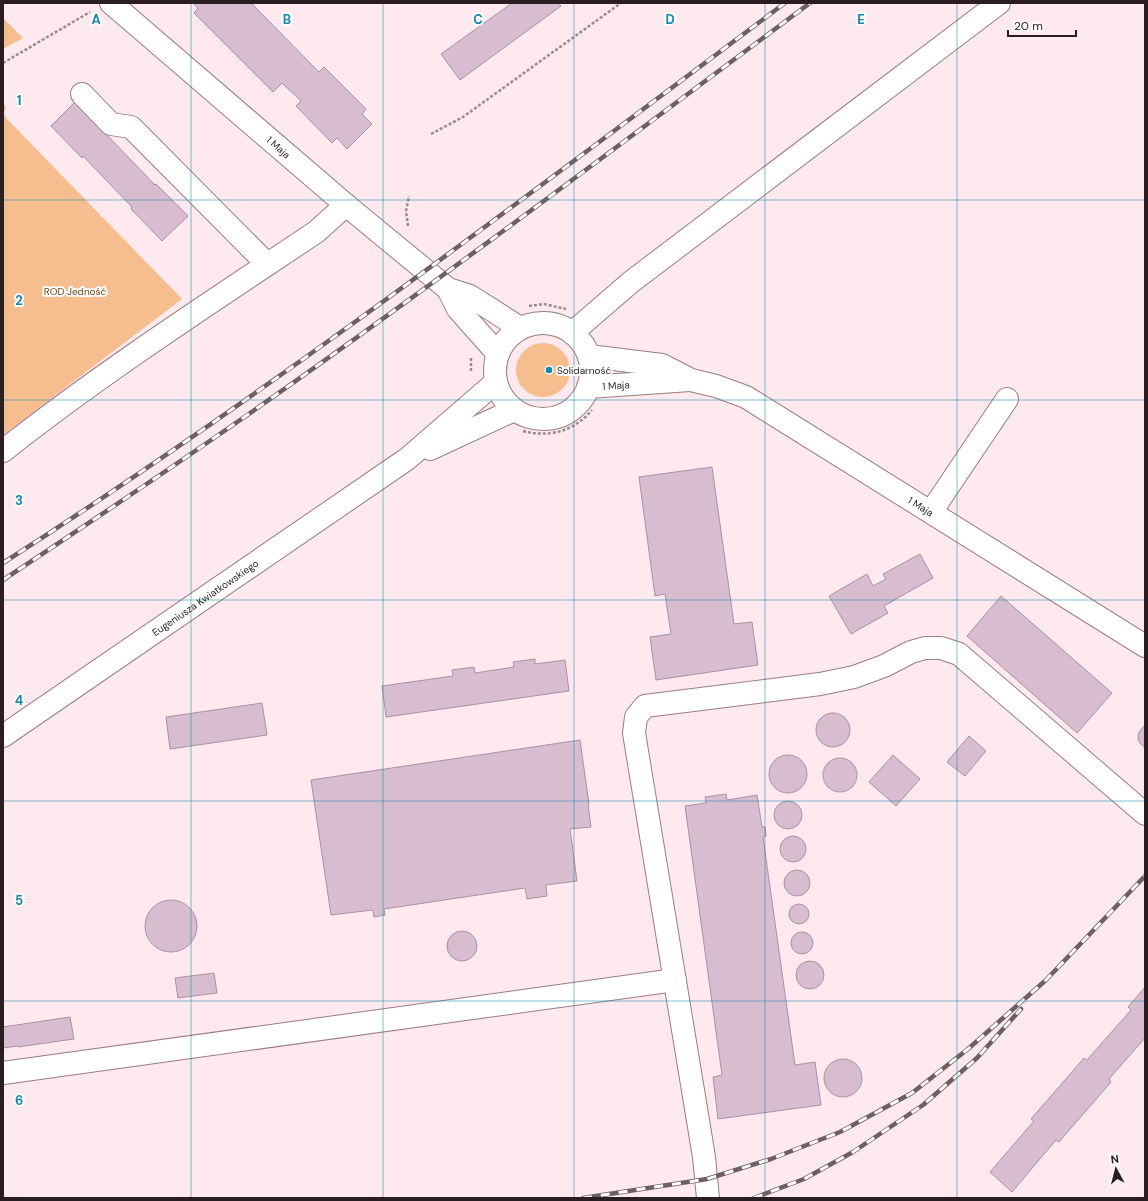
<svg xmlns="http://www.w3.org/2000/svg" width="1148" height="1201" viewBox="0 0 1148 1201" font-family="'DM Sans',sans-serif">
<rect width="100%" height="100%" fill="#feeaee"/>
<g fill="#f6bd8e">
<polygon points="3,18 23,38 3,49"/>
<polygon points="3,103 6,107 4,114 7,119 182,299 3,435"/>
<circle cx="543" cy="370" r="27"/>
</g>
<g fill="#d7bdcf" stroke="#aa91a2">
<polygon points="193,3 251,3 319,72 324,67 366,109 362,114 372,124 347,149 337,138 332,143 296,106 301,101 282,83 273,92 194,13 198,8"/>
<polygon points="512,3 558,3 561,6 460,80 441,54"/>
<polygon points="76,101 107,133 106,134 155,185 156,184 188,216 162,241 131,209 132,207 83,156 82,158 51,126"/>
<polygon points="712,467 734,624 752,622 758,665 656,680 650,637 671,634 665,594 655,596 639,477"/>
<polygon points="920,554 933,578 884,606 888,613 851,634 829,596 867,574 873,586 886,579 883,574"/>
<polygon points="1001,596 1112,693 1077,733 967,636"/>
<polygon points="535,659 535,664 565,660 569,691 386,717 382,686 453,676 452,670 474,667 475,673 514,667 513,662"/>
<polygon points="262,703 267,735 170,749 166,717"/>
<circle cx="833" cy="730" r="17"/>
<polygon points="1145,725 1145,748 1139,742 1138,737 1139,732"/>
<polygon points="969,736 986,751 965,776 947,762"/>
<polygon points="580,740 589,804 588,804 591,827 570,829 577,881 546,885 547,896 527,899 525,888 384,909 385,915 374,917 373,910 331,915 311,780"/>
<polygon points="893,755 920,779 896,806 869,782"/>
<circle cx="788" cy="774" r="19"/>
<circle cx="840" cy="775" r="17"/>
<polygon points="726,794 727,800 757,795 762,827 765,827 766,836 763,837 795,1065 815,1062 821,1105 718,1119 713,1077 722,1075 685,806 706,803 705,797"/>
<circle cx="788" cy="815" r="14"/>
<circle cx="793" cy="849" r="13"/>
<circle cx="797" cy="883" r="13"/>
<circle cx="171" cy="926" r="26"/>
<circle cx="799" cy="914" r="10"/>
<circle cx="462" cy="946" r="15"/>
<circle cx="802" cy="943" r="11"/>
<circle cx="810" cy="975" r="14"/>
<polygon points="214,973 217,993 178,998 175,978"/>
<polygon points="1145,987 1145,1038 1109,1079 1111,1082 1059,1142 1056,1140 1012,1192 990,1172 1034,1121 1031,1119 1084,1058 1087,1060 1131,1010 1128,1007"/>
<polygon points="70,1017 74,1039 18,1047 18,1046 3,1048 3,1027"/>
<circle cx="843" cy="1078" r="19"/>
</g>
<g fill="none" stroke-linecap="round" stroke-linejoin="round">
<g stroke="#9a7c82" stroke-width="24">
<g id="minor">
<path id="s1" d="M111 3 346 205 448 289 458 309 498 354"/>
<polyline points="82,94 111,124 131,127 267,264"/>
<polyline points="448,289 470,296 520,328"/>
<circle cx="543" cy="371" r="48"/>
<polyline points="572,333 631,282 999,3"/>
<path id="s2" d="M589 356 662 365 691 380 716 386 746 397 1145 646"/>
<path id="s3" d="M588 387 690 380"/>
<polyline points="430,449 514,410"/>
<path d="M3 451C103 372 210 303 316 232L346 205"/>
<polyline points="931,512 1007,399"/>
<path id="s4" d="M3 736 407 459 496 382"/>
<polyline points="3,1073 675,980"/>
<polyline points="708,1198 704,1157 634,733 636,717 645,706 820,684 854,677 884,666 911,652 925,648 941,648 959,654 1145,814"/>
</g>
</g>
<g stroke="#9a8a8e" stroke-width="2.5" stroke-dasharray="3 2" stroke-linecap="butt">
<polyline points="3,63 90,12"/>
<polyline points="431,134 463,117 621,3"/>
<polyline points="408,226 406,211 409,196"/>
<polyline points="529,306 544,304 566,309"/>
<polyline points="471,358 471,373"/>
<path d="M523 431C550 438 574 431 592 410"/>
</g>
<use href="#minor" stroke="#fff" stroke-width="22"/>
<g stroke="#6e5f63" stroke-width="4.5">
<g id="rail">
<path d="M3 563C273 390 528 195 785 3"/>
<path d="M3 580C83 527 164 473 243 418 435 284 622 143 810 3"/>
<polyline points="583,1198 707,1179 771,1159 840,1132 912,1093 968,1049 1046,980 1145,876"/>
<polyline points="754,1198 804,1179 853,1152 923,1105 977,1058 1021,1009"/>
</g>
</g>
<use href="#rail" stroke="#fdfdfd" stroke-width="3" stroke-dasharray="9" stroke-linecap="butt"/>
</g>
<path fill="none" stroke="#1488ad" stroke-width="1" stroke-opacity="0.55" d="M191 3V1198M383 3V1198M574 3V1198M765 3V1198M957 3V1198M3 200H1145M3 400H1145M3 600H1145M3 801H1145M3 1001H1145"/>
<circle fill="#1488ad" stroke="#fdfdfd" stroke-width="1.5" cx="549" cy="370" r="4"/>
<g text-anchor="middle" stroke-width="4" stroke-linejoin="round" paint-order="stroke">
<g font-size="10" fill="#2a1e21" stroke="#fdfdfd">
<text dy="4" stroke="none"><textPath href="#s1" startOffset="221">1 Maja</textPath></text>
<text dy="4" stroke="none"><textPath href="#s3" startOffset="28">1 Maja</textPath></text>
<text dy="4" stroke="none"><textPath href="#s2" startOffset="370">1 Maja</textPath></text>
<text dy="4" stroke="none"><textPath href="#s4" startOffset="245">Eugeniusza Kwiatkowskiego</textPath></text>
</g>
<g font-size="10" fill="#764618" stroke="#fdfdfd">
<text x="75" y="295">ROD Jedność</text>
</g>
<g font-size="10" fill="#2a1e21" stroke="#fdfdfd" text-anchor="start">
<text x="557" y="374">Solidarność</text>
</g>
</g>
<g font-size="13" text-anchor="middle" font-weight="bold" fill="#1488ad" stroke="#fdfdfd" stroke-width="4" stroke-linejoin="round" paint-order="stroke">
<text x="96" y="24">A</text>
<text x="287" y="24">B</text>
<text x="478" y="24">C</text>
<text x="670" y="24">D</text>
<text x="861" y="24">E</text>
<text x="19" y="105">1</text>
<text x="19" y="305">2</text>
<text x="19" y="505">3</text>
<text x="19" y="705">4</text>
<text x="19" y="905">5</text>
<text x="19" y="1105">6</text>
</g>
<rect width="1148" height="1201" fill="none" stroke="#2a1e21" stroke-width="8"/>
<g transform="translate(1116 1169) rotate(353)" stroke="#fdfdfd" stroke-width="3" paint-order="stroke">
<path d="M0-3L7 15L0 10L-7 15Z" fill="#2a1e21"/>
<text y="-6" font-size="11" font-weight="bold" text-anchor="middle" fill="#2a1e21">N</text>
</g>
<path d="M1008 30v6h68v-6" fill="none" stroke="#2a1e21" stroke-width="2"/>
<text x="1014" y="30" font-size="12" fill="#2a1e21" stroke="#fdfdfd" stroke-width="3" paint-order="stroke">20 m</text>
</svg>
